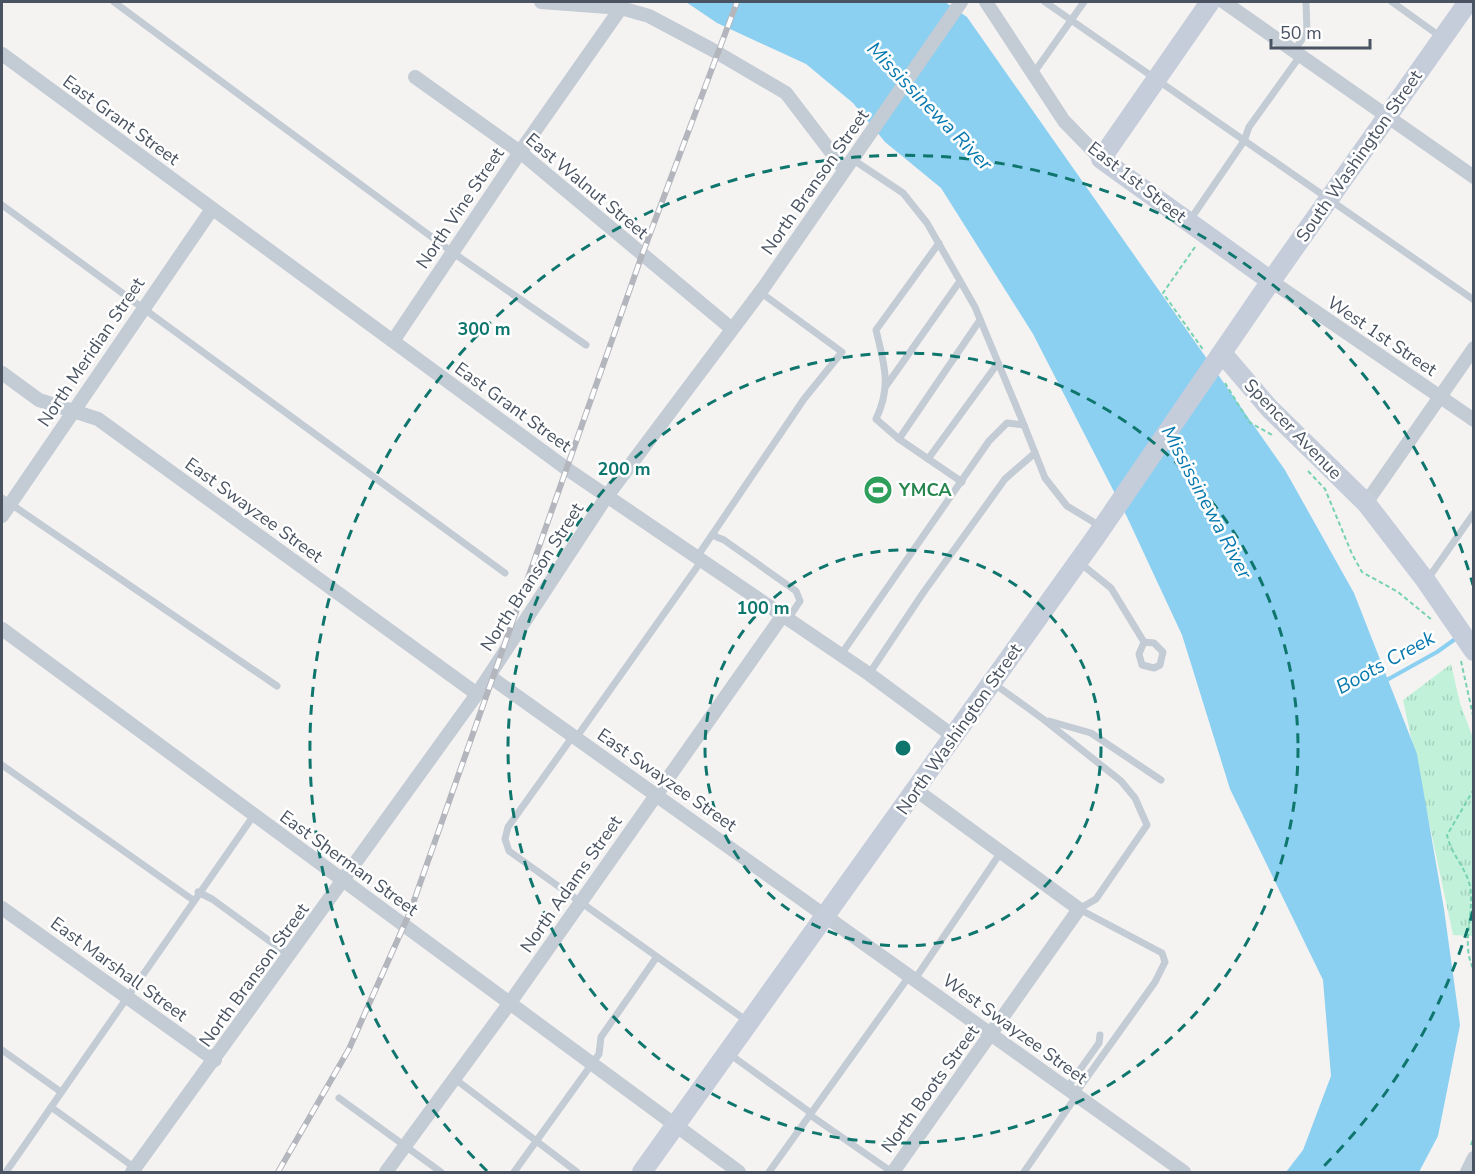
<svg xmlns="http://www.w3.org/2000/svg" width="1475" height="1174" viewBox="0 0 1475 1174" font-family="'Nunito Sans',sans-serif">
<defs>
<pattern id="grass-tufts" width="24" height="20" patternUnits="userSpaceOnUse" patternTransform="scale(1.5)"><rect width="24" height="20" fill="#c1f2d9"/><path d="M3 7l-1-3M5 7V3M7 7l1-3M15 17l-1-3M17 17v-4M19 17l1-3" fill="none" stroke="#a7d1bd"/></pattern>
</defs>
<rect width="100%" height="100%" fill="#f5f3f2"/>
<polygon fill="url(#grass-tufts)" points="1451,664 1460,703 1473,738 1473,936 1453,935 1403,700"/>
<polygon fill="#8cd0f1" points="686,2 945,2 967,17 1285,470 1354,593 1417,754 1444,909 1460,1025 1438,1136 1419,1172 1286,1172 1303,1150 1331,1076 1323,980 1230,789 1182,635 1127,517 1033,334 941,188 885,142 853,103 806,64 717,23"/>
<g fill="none" stroke-linecap="round" stroke-linejoin="round">
<polyline stroke="#8cd0f1" stroke-width="4" points="1385,681 1437,652 1458,637"/>
<g stroke="#76d2b0" stroke-width="2" stroke-dasharray="4.5 3" stroke-linecap="butt">
<polyline points="1195,247 1163,293 1204,351"/>
<polyline points="1225,383 1249,422 1272,435"/>
<polyline points="1308,471 1325,489 1352,554 1362,572 1398,592 1432,620"/>
<polyline points="1461,661 1474,720"/>
<path d="M1474 789 1447 835C1451 854 1466 868 1470 886 1475 914 1460 944 1474 970"/>
<polyline points="1471,1145 1474,1136"/>
</g>
<g stroke="#c3cbd4" stroke-width="7">
<polyline points="114,2 452,252 586,345"/>
<polyline points="1045,2 1474,300"/>
<polyline points="1392,2 1441,37"/>
<polyline points="1294,51 1307,32 1306,2"/>
<polyline points="1033,74 1084,2"/>
<polyline points="852,159 903,193 927,223 975,307 1024,425"/>
<polyline points="2,205 505,573"/>
<polyline points="1190,220 1244,141 1249,127 1300,56"/>
<path d="M939 243 876 330C884 364 892 386 876 419L899 439 962 482"/>
<polyline points="886,386 960,281"/>
<polyline points="899,439 980,320"/>
<polyline points="928,459 998,363"/>
<polyline points="2,498 277,686"/>
<polyline points="712,535 724,540 796,591 800,601 788,619"/>
<polyline points="697,557 804,399 842,352 760,292"/>
<polyline points="1080,563 1111,588 1144,642 1139,654 1142,665 1154,668 1160,665 1163,652 1154,643 1144,642"/>
<polyline points="1427,580 1474,513"/>
<polyline points="840,656 989,441 1007,423 1024,425 1045,478 1067,506 1100,526"/>
<polyline points="869,674 923,593 1005,479 1035,453"/>
<polyline points="993,683 1043,719 1121,781 1135,798 1147,825 1096,899 1079,909"/>
<polyline points="1049,721 1091,733 1161,780"/>
<polyline points="573,736 508,827 505,839 509,851 747,1021"/>
<polyline points="576,738 702,560"/>
<polyline points="2,765 193,900"/>
<polyline points="198,892 212,899 290,956"/>
<polyline points="915,979 1001,852"/>
<polyline points="2,1050 61,1092"/>
<polyline points="728,1053 811,1113"/>
<polyline points="455,1079 577,1172"/>
<polyline points="1067,1088 1099,1043 1100,1035"/>
<polyline points="1075,1094 1155,982 1165,962 1162,953 1079,909"/>
<polyline points="339,1098 441,1172"/>
<polyline points="51,1107 135,1168"/>
<polyline points="810,1115 892,1172"/>
<polyline points="6,1172 254,815"/>
<polyline points="514,1172 599,1054 601,1037 656,958"/>
<polyline points="769,1172 910,975"/>
<polyline points="1024,1172 1077,1095"/>
</g>
<g stroke="#c3cbd4" stroke-width="14">
<polyline points="541,2 621,8 649,16 711,49 786,93 844,169"/>
<polyline points="986,2 1064,121 1101,159"/>
<polyline points="1224,2 1474,177"/>
<polyline points="2,54 567,469 869,674 953,736"/>
<polyline points="415,77 520,152 732,329"/>
<polyline points="1271,281 1474,420"/>
<polyline points="393,341 520,152 621,8"/>
<polyline points="2,373 39,400 98,419 477,694"/>
<polyline points="1366,503 1474,348"/>
<polyline points="2,516 212,209"/>
<polyline points="2,629 739,1172"/>
<polyline points="489,676 1184,1172"/>
<polyline points="2,908 215,1060"/>
<polyline points="132,1172 477,694 607,496 764,287 961,2"/>
<polyline points="386,1172 509,1004 783,615"/>
<polyline points="893,1172 1079,909 916,790"/>
<polyline points="1467,1172 1474,1158"/>
</g>
<g stroke="#c5cddb" stroke-width="20">
<polyline points="1210,2 1101,159 1271,281"/>
<polyline points="1222,353 1270,409 1366,503 1426,581 1474,651"/>
<polyline points="642,1172 1095,538 1271,281 1468,2"/>
</g>
<g stroke="#b4b6bd" stroke-width="6">
<polyline id="rail" points="278,1172 349,1049 410,912 642,255 737,2"/>
</g>
<use href="#rail" stroke="#fff" stroke-width="4" stroke-dasharray="11" stroke-linecap="butt"/>
</g>
<g fill="none" stroke="#0f766e" stroke-width="3" stroke-dasharray="10 8">
<circle cx="903" cy="748" r="198"/>
<circle cx="903" cy="748" r="395"/>
<path d="M1473 911A593 593 0 0 1 1319 1171M487 1171A593 593 0 1 1 1473 585"/>
</g>
<defs>
<g id="stadium-disc" transform="scale(1.5)"><circle r="9.5" fill="#2e9e5b" stroke="#fff"/><path d="M0-5a6.5 5 0 1 0 0 10a6.5 5 0 1 0 0-10ZM-3.5-1.8h7v3.6h-7Z" fill="#fff"/></g>
</defs>
<g fill-rule="evenodd">
<use href="#stadium-disc" x="878" y="490"/>
</g>
<g text-anchor="middle" stroke-width="5" stroke-linejoin="round" paint-order="stroke">
<g font-size="18" fill="#495361" stroke="#fff">
<text transform="translate(121 120) rotate(36)" y="6">East Grant Street</text>
<text transform="translate(1359 156) rotate(-55)" y="6">South Washington Street</text>
<text transform="translate(815 182) rotate(-55)" y="6">North Branson Street</text>
<text transform="translate(1137 182) rotate(38)" y="6">East 1st Street</text>
<text transform="translate(587 186) rotate(40)" y="6">East Walnut Street</text>
<text transform="translate(460 208) rotate(-56)" y="6">North Vine Street</text>
<text transform="translate(1382 336) rotate(34)" y="6">West 1st Street</text>
<text transform="translate(91 352) rotate(-56)" y="6">North Meridian Street</text>
<text transform="translate(513 407) rotate(36)" y="6">East Grant Street</text>
<text transform="translate(1293 429) rotate(46)" y="6">Spencer Avenue</text>
<text transform="translate(254 510) rotate(36)" y="6">East Swayzee Street</text>
<text transform="translate(532 577) rotate(-57)" y="6">North Branson Street</text>
<text transform="translate(959 729) rotate(-55)" y="6">North Washington Street</text>
<text transform="translate(667 780) rotate(35)" y="6">East Swayzee Street</text>
<text transform="translate(349 863) rotate(36)" y="6">East Sherman Street</text>
<text transform="translate(571 884) rotate(-55)" y="6">North Adams Street</text>
<text transform="translate(119 969) rotate(36)" y="6">East Marshall Street</text>
<text transform="translate(254 975) rotate(-54)" y="6">North Branson Street</text>
<text transform="translate(1015 1029) rotate(36)" y="6">West Swayzee Street</text>
<text transform="translate(930 1089) rotate(-54)" y="6">North Boots Street</text>
</g>
<g font-size="18" font-weight="bold" fill="#27864d" stroke="#fff" text-anchor="start">
<text x="899" y="496">YMCA</text>
</g>
<g font-size="20" font-style="italic" fill="#0779af" stroke="#fff">
<text transform="translate(930 106) rotate(46)" y="7">Mississinewa River</text>
<text transform="translate(1207 502) rotate(62)" y="7">Mississinewa River</text>
<text transform="translate(1385 662) rotate(-29)" y="7">Boots Creek</text>
</g>
</g>
<circle cx="903" cy="748" r="9" fill="#0f766e" stroke="#fff" stroke-width="3"/>
<g font-size="18" text-anchor="middle" font-weight="bold" fill="#0f766e" stroke="#fff" stroke-width="5" stroke-linejoin="round" paint-order="stroke">
<text x="484" y="335">300 m</text>
<text x="624" y="475">200 m</text>
<text x="763" y="614">100 m</text>
</g>
<rect width="1475" height="1174" fill="none" stroke="#495361" stroke-width="6"/>
<path d="M1271 39v9h99v-9" fill="none" stroke="#495361" stroke-width="3"/>
<text x="1280" y="39" font-size="18" fill="#495361" stroke="#ffffff" stroke-width="4.5" paint-order="stroke">50 m</text>
</svg>
